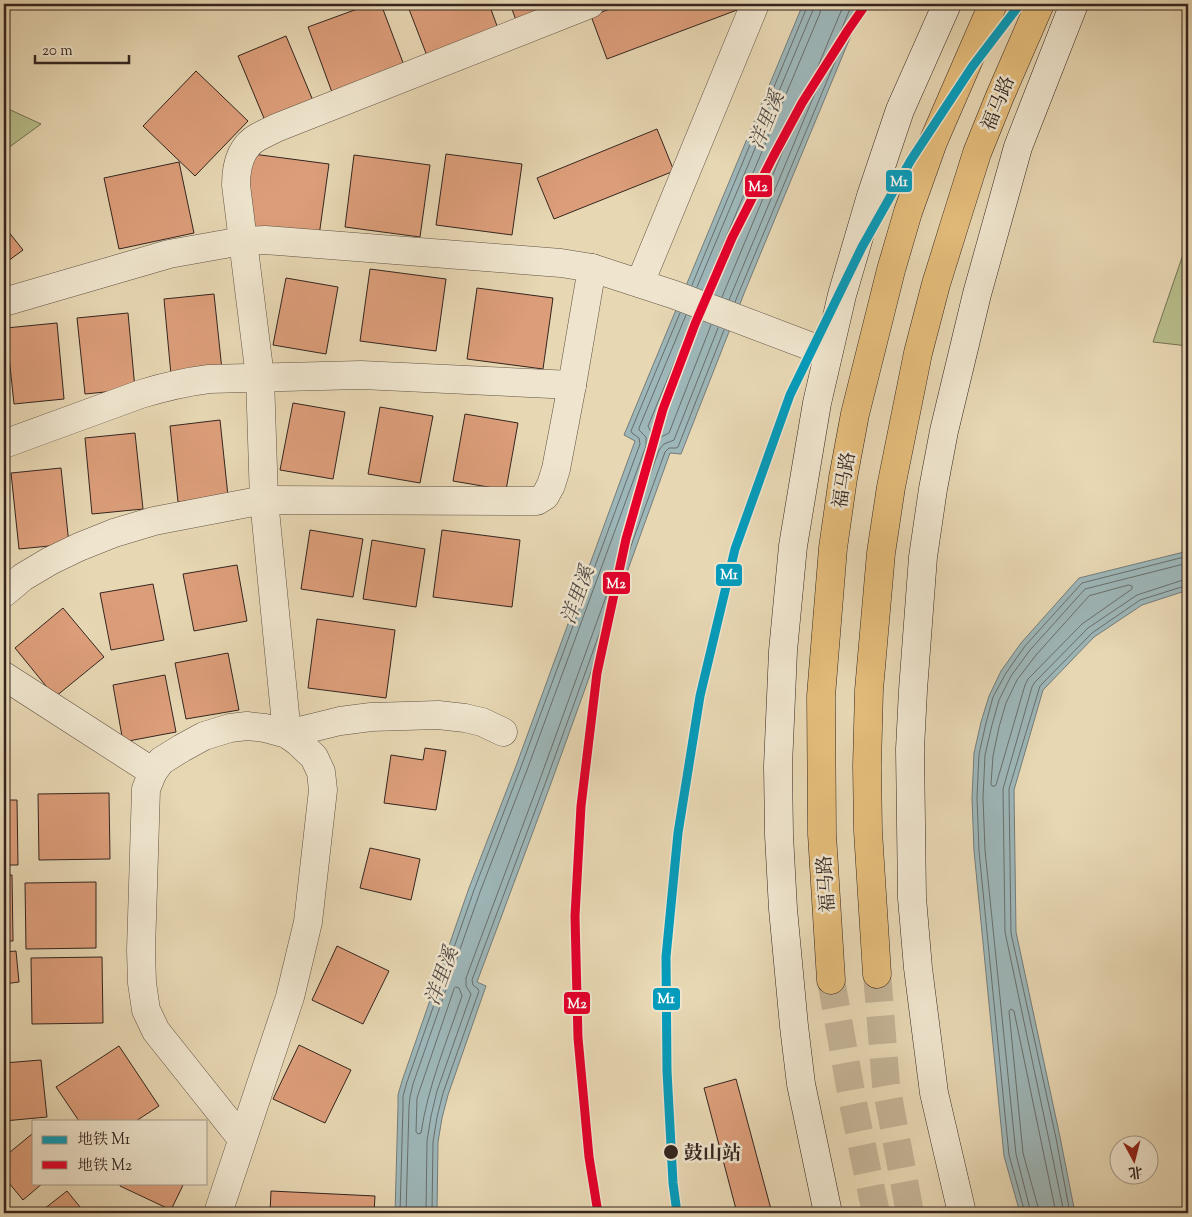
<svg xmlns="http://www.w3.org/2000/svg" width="1192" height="1217" viewBox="0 0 1192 1217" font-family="'Sorts Mill Goudy','Noto Serif SC',serif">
<rect width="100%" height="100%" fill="#e7d7b3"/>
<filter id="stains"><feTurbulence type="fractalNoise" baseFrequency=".004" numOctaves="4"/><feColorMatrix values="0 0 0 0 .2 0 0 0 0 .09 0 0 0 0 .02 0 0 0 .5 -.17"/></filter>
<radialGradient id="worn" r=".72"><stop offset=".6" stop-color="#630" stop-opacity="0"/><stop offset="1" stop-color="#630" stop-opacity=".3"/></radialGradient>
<g fill="#b7be8b" stroke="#767255">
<polygon points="4,107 41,124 4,151"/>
<polygon points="1188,240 1188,346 1153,342"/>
</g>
<g fill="#9db6b8" stroke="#737c7b">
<polygon points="803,4 864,4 745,291 681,454 670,453 550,786 477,982 486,986 448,1095 442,1118 438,1142 437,1213 395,1213 398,1107 398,1095 402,1081 469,888 516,766 635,441 624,435"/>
<polygon points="1188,551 1188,590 1142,605 1094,637 1043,690 1014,790 1016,932 1060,1137 1075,1213 1020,1213 1004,1156 974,851 972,798 974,753 981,722 989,696 1001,671 1021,643 1079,578"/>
</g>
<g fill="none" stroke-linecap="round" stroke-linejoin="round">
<g stroke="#686e6c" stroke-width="1">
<polyline points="692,285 807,7 808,4"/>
<polyline points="697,287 813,10 814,4"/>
<polyline points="704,290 820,13 821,4"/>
<polyline points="722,297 844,4"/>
<polyline points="729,300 852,4"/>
<polyline points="735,302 859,4"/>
<polyline points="693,318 648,426 655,440 669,433 711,325"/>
<polygon points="1129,585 1132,586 1132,589 1082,624 1028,679 1025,685 996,785 995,786 992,786 991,784 993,756 999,727 1006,703 1017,680 1036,655 1089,596"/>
<path d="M456 987 459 988 462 996C447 1041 428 1086 421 1133L418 1134 416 1132 417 1098 454 989Z"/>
<polyline points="400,1213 403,1107 403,1096 407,1082 474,890 521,767 640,444 639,438 632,433 631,431 680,313"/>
<polyline points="406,1213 409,1107 410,1097 413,1084 480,892 527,770 646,446 646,437 639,430 639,428 686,315"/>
<polyline points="426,1213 427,1141 431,1116 437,1091 471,994 466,986 466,978 539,782 659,450 664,444 674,440 718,328"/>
<polyline points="432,1213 433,1142 437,1117 443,1093 479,991 478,989 473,985 472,980 545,784 665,452 669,448 676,448 678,447 724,330"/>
<polyline points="1025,1213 1009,1155 979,851 977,797 979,754 986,723 993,697 1006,673 1025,646 1082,583 1188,556"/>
<polyline points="1031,1213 1016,1154 985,850 983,798 985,755 992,725 999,700 1011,676 1030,650 1085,589 1188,563"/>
<polyline points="1039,1213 1038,1207 1023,1153 1009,1011 1011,1009 1014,1011 1056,1213"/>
<polyline points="1064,1213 1049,1140 1005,932 1003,789 1032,687 1035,682 1088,628 1137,595 1183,580 1188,579"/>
<polyline points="1070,1213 1056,1138 1011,933 1009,789 1040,686 1092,633 1140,600 1188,585"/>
</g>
</g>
<g fill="#dc9e7a" stroke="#34251f">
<polygon points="371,4 381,4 405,68 333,95 308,27"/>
<polygon points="407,4 489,4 500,34 429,61"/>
<polygon points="510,4 559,4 516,20"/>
<polygon points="623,4 735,4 737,10 607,59 591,16"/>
<polygon points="286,36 314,103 266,123 238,56"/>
<polygon points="196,71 248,121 195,176 143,126"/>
<polygon points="657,129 674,171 554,219 537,178"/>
<polygon points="253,154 329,164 319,236 243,226"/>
<polygon points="446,154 522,164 512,235 436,225"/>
<polygon points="354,155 430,165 420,237 345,227"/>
<polygon points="179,162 194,233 119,249 104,178"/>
<polygon points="4,226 23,250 4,264"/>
<polygon points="370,269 446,279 436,351 360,341"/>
<polygon points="286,278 338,287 326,354 273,345"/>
<polygon points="477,288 553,298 543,369 467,359"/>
<polygon points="214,294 222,370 171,375 164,299"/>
<polygon points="128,313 135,389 85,394 77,318"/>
<polygon points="57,323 64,399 14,404 6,328"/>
<polygon points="293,403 345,412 333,479 280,470"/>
<polygon points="380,407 433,416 420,483 368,474"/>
<polygon points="465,414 518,423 506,490 453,481"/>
<polygon points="220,420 228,496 178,502 170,426"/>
<polygon points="135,433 143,509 92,514 85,438"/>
<polygon points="61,468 69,544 19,549 11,473"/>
<polygon points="310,530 363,539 353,597 301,589"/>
<polygon points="442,530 520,540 512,607 433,597"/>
<polygon points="372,540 425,549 416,607 363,599"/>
<polygon points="237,565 247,621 194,631 183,574"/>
<polygon points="153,584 164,640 111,650 100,593"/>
<polygon points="63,608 104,657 55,697 15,648"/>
<polygon points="317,619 395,630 386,698 308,688"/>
<polygon points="228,653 239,710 186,719 175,663"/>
<polygon points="165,675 176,732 123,742 113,685"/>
<polygon points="425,748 446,751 436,810 384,803 391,755 423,760"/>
<polygon points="109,793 110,859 39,860 38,794"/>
<polygon points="4,800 17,800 18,865 4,865"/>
<polygon points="370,848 420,859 411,900 360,888"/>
<polygon points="4,875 12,875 13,941 4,941"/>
<polygon points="96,882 96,948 26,949 25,883"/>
<polygon points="337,946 389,971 363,1024 312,1000"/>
<polygon points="16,951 19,982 4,984 4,952"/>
<polygon points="102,957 103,1023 32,1024 31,958"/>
<polygon points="299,1045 351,1070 325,1123 273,1099"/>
<polygon points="119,1046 159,1106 136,1121 79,1121 56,1087"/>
<polygon points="41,1060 47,1117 4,1121 4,1063"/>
<polygon points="736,1079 772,1213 737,1213 704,1088"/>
<polygon points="32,1134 34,1136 34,1183 43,1183 23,1200 4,1177 4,1157"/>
<polygon points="121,1183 184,1183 171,1210 120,1186"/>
<polygon points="67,1191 85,1213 39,1213"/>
<polygon points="271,1191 375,1196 374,1213 270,1213"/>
</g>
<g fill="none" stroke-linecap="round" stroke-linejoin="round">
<g stroke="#c3b395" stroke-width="28" stroke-dasharray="28 14" stroke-linecap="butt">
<polyline points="877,974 886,1085 910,1213"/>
<polyline points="831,980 852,1098 876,1213"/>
</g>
<g stroke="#615244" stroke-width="29">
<g id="minor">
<polyline points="640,283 755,4"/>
<polyline points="4,302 169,254 242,241 265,240 291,242 561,263 592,268 675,295 828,353"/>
<path d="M4 444 141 394C164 387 185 382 209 379L361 375 572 385"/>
<polyline points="4,593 23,577 50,561 79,547 114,533 154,521 264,500 537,501 545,496 551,485 556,469 572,385 592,268"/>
<polyline points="4,676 153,772"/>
<path d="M503 732 482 722 465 718 438 715 371 717 340 721 287 734 264 500 260 377 236 185C236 166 240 147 258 137 264 134 270 131 276 128L590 4"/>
<polyline points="218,1213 290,997 308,922 323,790 321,772 314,757 298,742 287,734 265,728 247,726 230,728 204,736 182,748 161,761 153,772 146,789 141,950 142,983 146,1010 156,1031 242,1139"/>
</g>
</g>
<g stroke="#34251f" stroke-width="29">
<g id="secondary">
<polyline points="828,1213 801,1084 794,1026 783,909 779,835 778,766 783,651 793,546 805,474 817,403 842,295 871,196 900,110 947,4"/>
<polyline points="962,1213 934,1093 918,968 912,898 910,749 913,690 923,557 933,489 944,431 977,294 1018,147 1074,4"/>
</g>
</g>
<g stroke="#34251f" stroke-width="29">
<g id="primary">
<polyline points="877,974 868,831 867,766 869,690 881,553 891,487 918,353 936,284 955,223 977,153 1000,96 1040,4"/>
<polyline points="831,980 822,834 821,696 833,548 843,478 855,414 891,270 908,212 933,142 993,4"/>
</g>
</g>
<use href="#minor" stroke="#efe5ce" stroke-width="28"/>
<use href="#secondary" stroke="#efe5ce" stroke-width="28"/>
<use href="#primary" stroke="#e4bc7a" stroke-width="28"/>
<g stroke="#efe5ce" stroke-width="12">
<polyline id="metro-1" points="677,1213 673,1183 667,1071 666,957 678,833 700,696 735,549 790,395 862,247 911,160 972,67 1020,4"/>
</g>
<g stroke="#efe5ce" stroke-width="12">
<polyline id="metro-2" points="598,1213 589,1157 578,1038 575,916 581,806 597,673 626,539 663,409 695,324 732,238 773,157 802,103 848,30 866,4"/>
</g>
<use href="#metro-1" stroke="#059cbc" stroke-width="9"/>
<use href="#metro-2" stroke="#e4002b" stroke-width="9"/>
</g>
<circle fill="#34251f" stroke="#efe5ce" stroke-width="2" cx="671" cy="1152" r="8"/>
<g text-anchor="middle" stroke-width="5" stroke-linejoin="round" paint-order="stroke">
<g font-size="19" fill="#34251f" stroke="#efe5ce">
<text transform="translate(997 103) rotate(-68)" y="7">福马路</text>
<text transform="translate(843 480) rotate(-81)" y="7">福马路</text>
<text transform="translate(825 884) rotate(-94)" y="7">福马路</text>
</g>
<g font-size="19" font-weight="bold" fill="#34251f" stroke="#efe5ce" text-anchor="start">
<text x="684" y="1159">鼓山站</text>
</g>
<g font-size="20" font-style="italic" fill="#4e4945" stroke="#efe5ce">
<text transform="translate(766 120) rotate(-68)" y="7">洋里溪</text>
<text transform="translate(577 595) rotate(-70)" y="7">洋里溪</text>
<text transform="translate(441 976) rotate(-70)" y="7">洋里溪</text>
</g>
</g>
<g stroke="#efe5ce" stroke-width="2">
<rect x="885" y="169" width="28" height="24" rx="5" fill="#059cbc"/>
<rect x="744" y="174" width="29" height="24" rx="5" fill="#e4002b"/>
<rect x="715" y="563" width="28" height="24" rx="5" fill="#059cbc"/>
<rect x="602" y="571" width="29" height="24" rx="5" fill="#e4002b"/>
<rect x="652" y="987" width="29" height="24" rx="5" fill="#059cbc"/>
<rect x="563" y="991" width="28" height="24" rx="5" fill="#e4002b"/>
</g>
<g font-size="14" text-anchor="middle" font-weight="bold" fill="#fff">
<text x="899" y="186">M1</text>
<text x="758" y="191">M2</text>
<text x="729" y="579">M1</text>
<text x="616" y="588">M2</text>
<text x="666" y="1003">M1</text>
<text x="577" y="1008">M2</text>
</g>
<rect width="1192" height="1217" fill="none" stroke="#e7d7b3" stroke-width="20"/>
<rect x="5" y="5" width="1182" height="1207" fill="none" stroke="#34251f" stroke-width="2.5"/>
<rect x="10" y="10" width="1172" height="1197" fill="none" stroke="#34251f"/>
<rect x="32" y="1120" width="175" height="65" fill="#efe5ce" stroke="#a49888"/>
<rect x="42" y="1136" width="25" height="8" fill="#059cbc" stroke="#a49888"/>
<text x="78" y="1144" font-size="15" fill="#34251f">地铁 M1</text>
<rect x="42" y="1161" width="25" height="8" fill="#e4002b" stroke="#a49888"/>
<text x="78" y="1170" font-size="15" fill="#34251f">地铁 M2</text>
<g transform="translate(1134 1160) rotate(173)"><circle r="24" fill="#efe5ce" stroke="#a49888"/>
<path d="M0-4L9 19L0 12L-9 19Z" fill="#8f2418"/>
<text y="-8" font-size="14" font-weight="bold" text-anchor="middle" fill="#34251f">北</text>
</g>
<path d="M35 55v8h94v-8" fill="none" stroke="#34251f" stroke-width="2.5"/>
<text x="42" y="55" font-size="15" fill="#34251f" stroke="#efe5ce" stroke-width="4" paint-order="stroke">20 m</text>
<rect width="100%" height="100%" filter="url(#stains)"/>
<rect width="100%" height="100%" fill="url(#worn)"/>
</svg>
